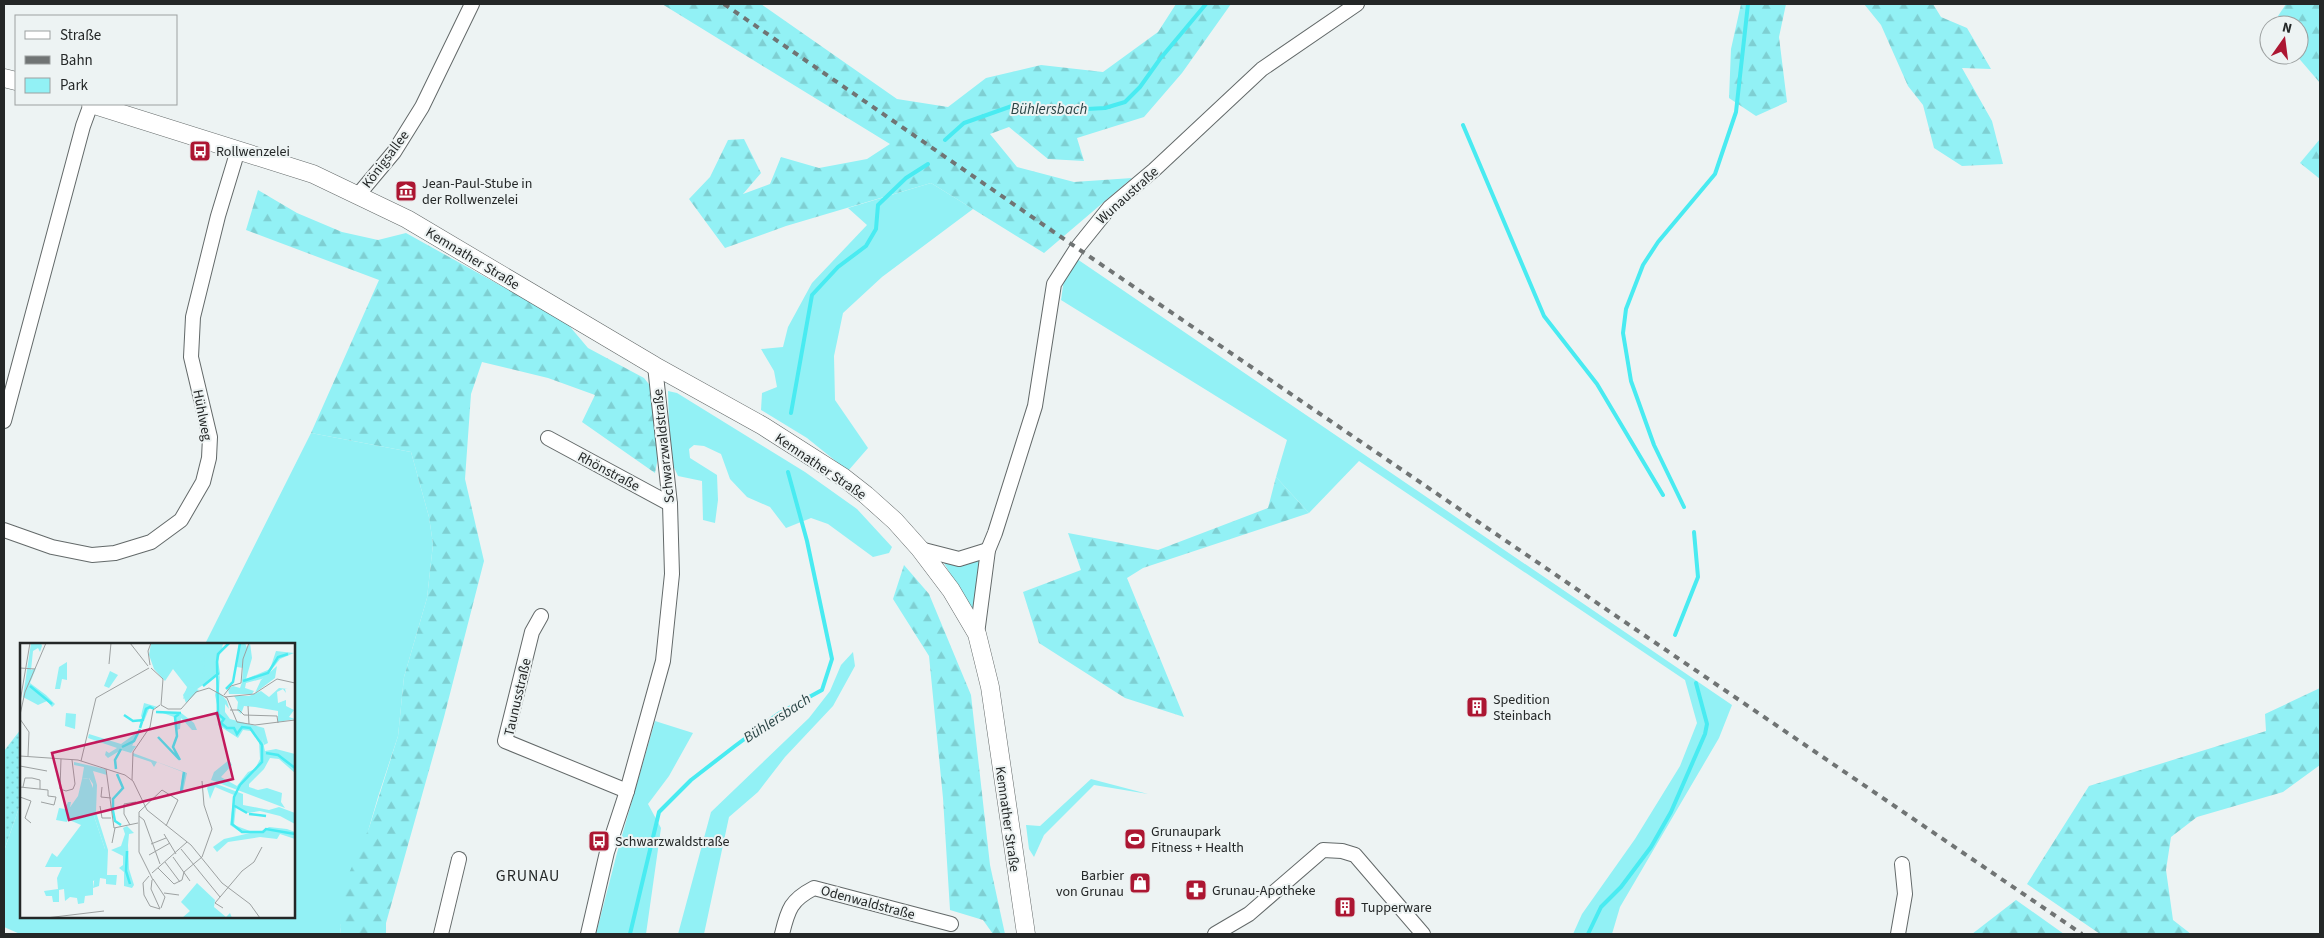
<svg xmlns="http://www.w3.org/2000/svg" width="2324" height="938" viewBox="0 0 2324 938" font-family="'Source Sans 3',sans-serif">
<defs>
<pattern id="forest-firs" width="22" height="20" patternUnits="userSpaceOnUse" patternTransform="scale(1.25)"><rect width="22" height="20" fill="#92f1f5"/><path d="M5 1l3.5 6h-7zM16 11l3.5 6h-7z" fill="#7ecfd2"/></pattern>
<pattern id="garden-dots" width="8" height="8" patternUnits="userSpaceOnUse" patternTransform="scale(1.25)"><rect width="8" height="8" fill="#92f1f5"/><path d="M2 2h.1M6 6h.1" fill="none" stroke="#7ecfd2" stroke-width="1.8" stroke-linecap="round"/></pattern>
</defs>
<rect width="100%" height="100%" fill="#edf3f3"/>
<g fill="#92f1f5">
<polygon points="931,183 973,209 882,277 843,313 834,356 835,400 868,448 848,471 807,438 761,410 762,393 777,387 774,371 761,349 783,347 788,327 812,283 867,225 848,208"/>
<polygon points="1077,259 1732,705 1719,738 1620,907 1612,934 1573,934 1582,914 1635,839 1680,766 1697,723 1685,680 1359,461 1309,513 1276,477 1287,440 1061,300 1064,279"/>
<polygon points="668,391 677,393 805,472 857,509 892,547 889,553 873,557 828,524 811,518 786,528 770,507 747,497 730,479 721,454 704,446 694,445 689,449 690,458 717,475 718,500 715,523 703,520 702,481 678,476 670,459"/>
<polygon points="311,433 411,452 429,517 433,544 427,598 404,677 398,736 378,797 340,927 341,934 20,934 4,927 4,851 21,802 21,917 294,917 294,644 205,644"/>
<polygon points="983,555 974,610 970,608 940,556"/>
<polygon points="853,652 855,666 833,706 785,757 758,792 729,817 704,934 678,934 711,812 809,718 830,691 841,665"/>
<polygon points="655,721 693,733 669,776 648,804 661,828 646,934 596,934 617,853"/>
<polygon points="1091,779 1148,794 1094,785 1044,835 1034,857 1029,849 1026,825 1040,826"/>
</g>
<g fill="url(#forest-firs)">
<polygon points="662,4 761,4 897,99 948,107 986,78 1041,65 1103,72 1158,32 1176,4 1231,4 1182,73 1144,117 1077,138 1084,161 1048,159 1009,127 990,134 1017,167 1074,182 1132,178 1044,253 931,183 786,226 725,248 689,199 710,177 728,140 744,139 761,173 743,194 770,184 781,157 819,168 867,159 890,144"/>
<polygon points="1741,4 1786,4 1779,37 1787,102 1756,116 1729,98 1731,49"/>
<polygon points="1864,4 1933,4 1941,17 1967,28 1991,69 1962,68 1992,121 2003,164 1962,166 1934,148 1923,105 1908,86 1881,25"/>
<polygon points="2286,4 2320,4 2320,83 2296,55 2299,55 2299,25 2280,25 2278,16"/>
<polygon points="2320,139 2320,179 2300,163"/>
<polygon points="258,190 297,213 342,232 378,240 406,233 566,322 588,348 644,378 652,388 658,457 655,473 582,422 595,395 548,378 482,362 471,394 465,479 484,561 444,717 386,923 386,934 341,934 340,927 346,880 369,828 398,736 404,677 427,598 433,544 429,517 411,452 311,433 379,280 246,230"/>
<polygon points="1276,477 1309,513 1143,568 1127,578 1184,717 1125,698 1039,643 1023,592 1081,570 1068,533 1158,550 1268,508"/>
<polygon points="904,565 929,594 971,695 990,865 1005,934 993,934 983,920 950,910 943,798 929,656 893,599"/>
<polygon points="2320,688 2320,765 2283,792 2197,817 2171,837 2166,870 2173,920 2191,934 2100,934 2027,884 2089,786 2266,731 2265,714"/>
<polygon points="2016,900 2064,934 1972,934"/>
</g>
<polygon fill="url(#garden-dots)" points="21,729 21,802 4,851 4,751"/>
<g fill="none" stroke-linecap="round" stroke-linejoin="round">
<g stroke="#49ebf1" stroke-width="4">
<polyline points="1463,125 1544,316 1597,384 1663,495"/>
<polyline points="945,140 964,123 1012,106 1069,110 1105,108 1125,102 1140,87 1160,59 1206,4"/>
<polyline points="791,413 812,295 838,267 866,246 876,229 878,205 906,178 928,164"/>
<polyline points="1684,507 1654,445 1631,381 1623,333 1626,309 1643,265 1658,242 1715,174 1736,112 1748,4"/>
<polyline points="1675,635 1698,577 1694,532"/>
<polyline points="630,934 659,812 691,780 735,746 778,714 822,690 832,659 807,541 788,472"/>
<polyline points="1588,934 1601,907 1621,887 1651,847 1671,812 1705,734 1707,724 1696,683"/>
</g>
<g stroke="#636969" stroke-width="16">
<g id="minor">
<polyline points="358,195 394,152 422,107 472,4"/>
<polyline points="4,421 83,126 91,104"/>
<polyline points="548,438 670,504"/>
<polyline points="4,530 52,547 92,555 115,553 151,542 181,520 203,482 209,458 210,437 191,357 193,317 218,216 238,150"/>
<polyline points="920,549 959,559 988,550"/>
<polyline points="541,616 532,632 505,741 627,791"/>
<polyline points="977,634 988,550 995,533 1035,406 1054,284 1077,248 1110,207 1154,170 1262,69 1357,4"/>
<polyline points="441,934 459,859"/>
<polyline points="588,934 607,852 627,791 663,661 672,574 670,504 655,366"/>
<path d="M782 934C788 909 791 900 814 888L951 924"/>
<polyline points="1215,934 1249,914 1323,850 1342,851 1355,855 1423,934"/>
<polyline points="1898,934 1905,894 1902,864"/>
</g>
</g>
<g stroke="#636969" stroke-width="19">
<g id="major">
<polyline points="4,78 16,81"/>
<polyline points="91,104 313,174 407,219 655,366 763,426 843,477 866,495 895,521 920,549 951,590 977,634 990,687 1026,934"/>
</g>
</g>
<use href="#minor" stroke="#fff" stroke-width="14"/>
<use href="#major" stroke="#fff" stroke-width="18"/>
<polyline stroke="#707474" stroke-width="4" stroke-dasharray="6 6" stroke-linecap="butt" points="724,4 1077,248 2082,934"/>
</g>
<defs>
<g id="bus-square" transform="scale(1.125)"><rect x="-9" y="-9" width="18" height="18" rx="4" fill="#ac1632" stroke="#edf3f3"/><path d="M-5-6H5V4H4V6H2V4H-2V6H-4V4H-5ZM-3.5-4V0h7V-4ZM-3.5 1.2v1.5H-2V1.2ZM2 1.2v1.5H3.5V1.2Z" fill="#fff"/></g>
<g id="museum-square" transform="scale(1.125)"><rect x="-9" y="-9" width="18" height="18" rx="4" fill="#ac1632" stroke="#edf3f3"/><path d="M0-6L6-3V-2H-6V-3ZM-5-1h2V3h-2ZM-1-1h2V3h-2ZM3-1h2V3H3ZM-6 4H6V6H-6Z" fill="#fff"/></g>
<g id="building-square" transform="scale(1.125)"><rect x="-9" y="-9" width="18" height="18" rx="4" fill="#ac1632" stroke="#edf3f3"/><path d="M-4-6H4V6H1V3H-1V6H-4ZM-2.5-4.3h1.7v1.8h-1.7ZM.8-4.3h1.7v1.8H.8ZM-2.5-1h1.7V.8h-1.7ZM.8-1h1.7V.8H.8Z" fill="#fff"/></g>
<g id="stadium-square" transform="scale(1.125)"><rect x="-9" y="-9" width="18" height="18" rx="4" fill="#ac1632" stroke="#edf3f3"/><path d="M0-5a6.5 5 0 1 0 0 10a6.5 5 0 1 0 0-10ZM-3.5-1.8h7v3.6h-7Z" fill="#fff"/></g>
<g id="shop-square" transform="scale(1.125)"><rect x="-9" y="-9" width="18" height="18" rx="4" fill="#ac1632" stroke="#edf3f3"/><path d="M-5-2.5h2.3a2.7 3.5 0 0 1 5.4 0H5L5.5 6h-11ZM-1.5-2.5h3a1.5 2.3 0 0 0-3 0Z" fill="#fff"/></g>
<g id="pharmacy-square" transform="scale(1.125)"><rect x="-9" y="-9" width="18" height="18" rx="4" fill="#ac1632" stroke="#edf3f3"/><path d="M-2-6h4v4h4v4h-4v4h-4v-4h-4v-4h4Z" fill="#fff"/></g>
</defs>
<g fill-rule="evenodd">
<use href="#bus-square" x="200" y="151"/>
<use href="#museum-square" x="406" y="191"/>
<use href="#building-square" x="1477" y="707"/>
<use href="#stadium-square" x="1135" y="839"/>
<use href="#bus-square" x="599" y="841"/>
<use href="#shop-square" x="1140" y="883"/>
<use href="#pharmacy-square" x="1196" y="890"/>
<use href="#building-square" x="1345" y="907"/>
</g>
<g text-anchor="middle" stroke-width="4" stroke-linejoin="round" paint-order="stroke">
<g font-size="14" fill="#242727" stroke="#edf3f3" text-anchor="start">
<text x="216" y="156">Rollwenzelei</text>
<text x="422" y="188">Jean-Paul-Stube in<tspan x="422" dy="16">der Rollwenzelei</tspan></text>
<text x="1493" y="704">Spedition<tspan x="1493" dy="16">Steinbach</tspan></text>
<text x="1151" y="836">Grunaupark<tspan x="1151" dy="16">Fitness + Health</tspan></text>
<text x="615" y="846">Schwarzwaldstraße</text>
<text x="1124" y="880" text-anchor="end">Barbier<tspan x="1124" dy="16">von Grunau</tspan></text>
<text x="1212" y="895">Grunau-Apotheke</text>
<text x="1361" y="912">Tupperware</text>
</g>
<g font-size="14" fill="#242727" stroke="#edf3f3">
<text transform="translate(385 159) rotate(-53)" y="5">Königsallee</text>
<text transform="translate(1127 195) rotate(-42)" y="5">Wunaustraße</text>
<text transform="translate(473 258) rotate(31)" y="5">Kemnather Straße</text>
<text transform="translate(203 415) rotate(79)" y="5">Hühlweg</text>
<text transform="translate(663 446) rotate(-96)" y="5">Schwarzwaldstraße</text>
<text transform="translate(821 466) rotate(34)" y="5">Kemnather Straße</text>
<text transform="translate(609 471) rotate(28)" y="5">Rhönstraße</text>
<text transform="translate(517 697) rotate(-77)" y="5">Taunusstraße</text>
<text transform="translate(1008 819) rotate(82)" y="5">Kemnather Straße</text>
<text transform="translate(868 902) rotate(15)" y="5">Odenwaldstraße</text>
</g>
<g font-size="15" font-style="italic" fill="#2a4445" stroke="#edf3f3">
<text x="1049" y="114">Bühlersbach</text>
<text transform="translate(777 718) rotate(-33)" y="5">Bühlersbach</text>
</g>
<g font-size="16" letter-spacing="1" fill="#242727" stroke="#edf3f3">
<text x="528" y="881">GRUNAU</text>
</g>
</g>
<g transform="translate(20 643)">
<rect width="275" height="275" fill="#edf3f3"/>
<path d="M11 0H21L22 3 20 9 18 5 13 8 11 27 16 25 10 40 26 52 35 61 32 64 27 58 18 62 3 54ZM131 0H203L198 18 200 30 163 56 167 44 153 26 145 38 134 26 129 12ZM257 23 255 35 235 50 241 37ZM90 28 98 32 89 45 84 43ZM259 45 268 46H265L266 50 263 46 257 49 258 60 266 57V63L274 67 269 74 275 76 258 79V68L235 64 224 63 221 71 217 67 218 59 214 53H229L241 48 249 54ZM46 70 56 71 55 86 45 83ZM113 110 167 130 163 149H160L163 129 137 119 134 124 131 119 113 113ZM69 135 73 145V170L85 206V232L73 238V252L65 253 64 260 58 261 57 255 50 254 45 258 44 246 39 247V259H33L32 253H26L24 248 38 246 37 235 42 224H25L32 210 37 214 61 182 47 176 48 167 58 153 62 136Z" fill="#92f1f5"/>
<path d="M166 0H175L176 8 183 0H191L192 6 190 10 180 13 184 27 168 43 179 47 166 60 163 52 168 44 154 26ZM193 0H203L202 5 211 0 198 12 194 30 180 35 185 27 184 14 192 10ZM219 0H225L227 5 230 0 232 15 226 36 250 26 256 8 274 10 260 16 245 35 226 40 225 45 234 48 232 51H209L208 46 213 43 220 45 222 39 223 25 217 24ZM200 30 199 49 207 58 209 66 205 61V69L210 76 244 85 248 100 244 102 242 95 245 108 256 106 275 111V130L259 116 250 115 244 126 229 141V144L238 147 247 145 262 150 261 159 265 165 191 137 194 129 209 117 212 122 201 134 217 143 228 129 235 126 240 116 239 99 231 88 223 87 218 95 198 82 200 77 194 71 198 66 195 52ZM124 60 138 64 129 66 124 78 121 73ZM140 69 154 71 160 69 174 80 177 87H172L161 75 160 86 156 87 154 74ZM120 87 112 103 105 102 116 103 111 110 101 107 88 115 85 112 86 108 89 110 97 105 68 95 69 91 101 101ZM54 119 85 126 87 132 73 128 77 142 76 169 88 207 87 232H97L96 242 86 241V236L80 235 79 243 73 245 75 232H85V206L73 170V141L69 135 62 136 64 124 54 122ZM191 139 223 151V162L249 167 259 164 275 170V181L260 173 240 168 228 170 216 164 214 182 230 188H242L249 184 267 186 275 189V196L260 191 257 196 240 194 208 199 197 209 193 204 204 196 230 190 219 188 210 182 214 152 195 144 190 156 187 145ZM107 183 114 190 109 191 108 202 109 226 114 242 112 245 104 243V229L99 225 103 222V213L91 207 101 203 105 191 103 185ZM177 240 195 257 194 264 206 274 210 270 212 275H162L170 268 161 259Z" fill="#92f1f5"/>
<path d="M47 19V37L42 36 40 46H35L39 24ZM48 159H51L47 179 36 177 39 165 45 166Z" fill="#92f1f5"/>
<path fill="none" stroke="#49ebf1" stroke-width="2.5" d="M209 0 198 11 197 19 198 71 204 76 201 80 207 85H214L217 91 222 84 230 85 242 102V119L220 142 214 154 212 181 222 189H243L246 186 275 191M223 38 248 30 258 14 268 11M10 43 32 61M183 43 199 30M206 46 213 39 220 0M136 69 161 70M159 71 155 74 157 93 153 104 160 117M104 72 113 78 124 77M120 85 126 66 130 64 134 66M138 94 159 116M102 104 114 98 120 86M246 110 258 112 275 125M96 126 95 117 101 106M97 131 103 145 93 156V168L95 178 101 182M161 149 164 129M213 162 227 170M229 171 246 173M107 208 106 228 110 241"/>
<path fill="none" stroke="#9da1a1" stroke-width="1" d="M110 0 128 23M89 21 91 0M130 22 128 8 131 0M0 25 15 26M131 25 143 36 141 62M204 52 211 43 221 40 223 16 229 0M205 54 234 51 257 36 275 40M0 59 10 0M141 62 148 66H161L176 49 189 45 207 55 217 79 235 82 275 77M228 63 229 81M210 67H219L224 72 257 73 258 80M0 72 5 49 26 0M0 76 9 89 8 113M0 113 58 117 105 132 113 138 127 167 171 202 202 240 230 261 240 275M41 116 40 146 46 148 53 146 55 141 52 117M61 118 76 55 129 25M0 123 27 128M86 126 94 185 118 180M112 137 113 109 130 84 133 67 140 62M0 144 28 147V153L36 154 34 162 21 159M3 144 5 135H12L20 137V146M82 144 81 154 91 155M0 154 11 158 5 175 11 180M80 163 82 175H91M119 173 124 177 140 221M110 182 104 171V161L116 159M144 191 156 211M92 200 95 185M131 201 146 195M161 206 200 254M129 212 150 200M153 214 170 238M145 219 160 239M138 225 154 241 162 237 164 229 182 214 192 186 184 162 182 138M132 230 167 199M129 233 123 240 124 252 130 263 140 266 131 246 132 237M133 236 145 254 141 265M133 237 119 209V169L142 147 158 157 146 183M144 250 159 252M203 265 195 260 222 228 234 219 242 204M26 275 84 268"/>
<path fill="#c2185b" fill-opacity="0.15" stroke="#c2185b" stroke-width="2.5" d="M197 70 213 136 49 177 32 110Z"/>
<rect width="275" height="275" fill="none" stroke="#242727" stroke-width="2.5"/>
</g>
<rect width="2324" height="938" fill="none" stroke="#242727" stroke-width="10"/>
<rect x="15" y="15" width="162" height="90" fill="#edf3f3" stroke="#9da1a1"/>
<rect x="25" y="31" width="25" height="8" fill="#ffffff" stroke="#9da1a1"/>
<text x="60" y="40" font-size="15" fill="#242727">Straße</text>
<rect x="25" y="56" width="25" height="8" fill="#707474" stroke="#9da1a1"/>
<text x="60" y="65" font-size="15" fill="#242727">Bahn</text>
<rect x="25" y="78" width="25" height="15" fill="#92f1f5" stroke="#9da1a1"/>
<text x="60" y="90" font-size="15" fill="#242727">Park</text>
<g transform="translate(2284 40) rotate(14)"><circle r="24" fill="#edf3f3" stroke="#9da1a1"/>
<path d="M0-4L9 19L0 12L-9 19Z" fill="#ac1632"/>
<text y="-8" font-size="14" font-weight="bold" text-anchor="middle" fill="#242727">N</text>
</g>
</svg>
